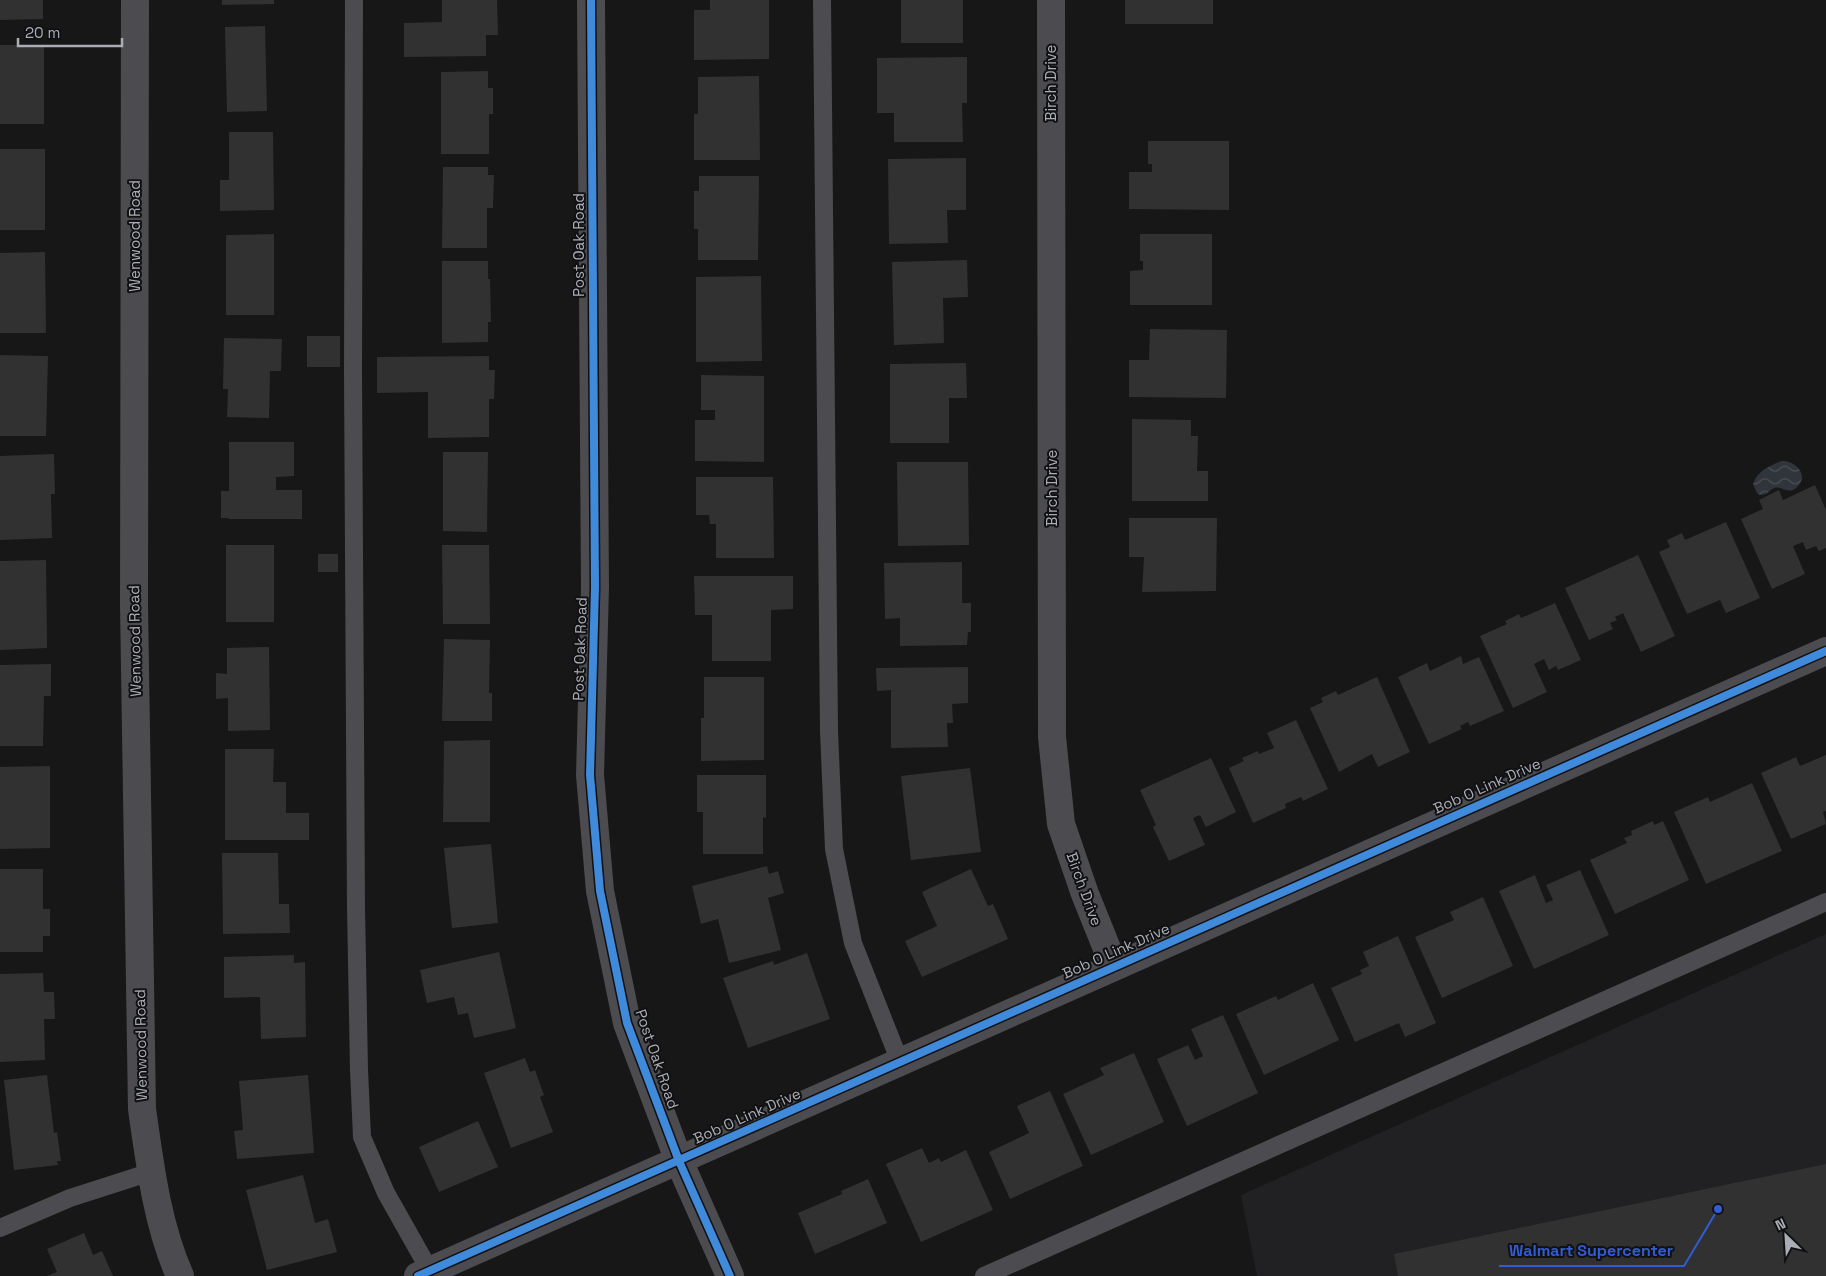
<svg xmlns="http://www.w3.org/2000/svg" width="1826" height="1276" viewBox="0 0 1826 1276" font-family="'Space Grotesk',sans-serif">
<defs>
<pattern id="water-waves" width="16" height="10" patternUnits="userSpaceOnUse" patternTransform="scale(1.25)"><rect width="16" height="10" fill="#2f353b"/><path d="M0 5q4-4 8 0t8 0" fill="none" stroke="#4a5055"/></pattern>
</defs>
<rect width="100%" height="100%" fill="#171717"/>
<polygon fill="#212123" points="1826,934 1826,1276 1257,1276 1241,1195"/>
<path fill="url(#water-waves)" d="M1781 461C1795 460 1810 475 1797 487 1789 496 1781 485 1774 488 1768 491 1768 495 1760 495L1757 493 1753 484C1758 470 1768 467 1781 461Z"/>
<g fill="#313132">
<polygon points="0,0 43,0 43,19 0,20"/>
<polygon points="222,0 274,0 274,4 222,5"/>
<polygon points="442,0 497,0 498,35 486,35 486,56 404,57 404,23 442,22"/>
<polygon points="710,0 769,0 769,59 694,60 694,10 710,10"/>
<rect x="901" y="0" width="62" height="43"/>
<rect x="1125" y="0" width="88" height="24"/>
<polygon points="265,26 267,111 227,112 225,27"/>
<rect x="0" y="45" width="44" height="79"/>
<polygon points="967,57 967,103 962,103 963,142 894,142 894,113 877,113 877,58"/>
<polygon points="488,71 488,88 493,88 493,114 489,114 489,154 441,154 441,72"/>
<polygon points="759,76 760,160 694,160 694,114 698,114 698,77"/>
<polygon points="229,132 273,132 274,210 220,211 220,180 229,180"/>
<polygon points="1148,141 1229,141 1229,210 1129,209 1129,172 1152,172 1152,164 1148,164"/>
<rect x="0" y="149" width="45" height="81"/>
<polygon points="966,158 966,210 947,210 948,243 889,244 888,159"/>
<polygon points="443,167 488,167 488,175 494,175 493,208 487,208 487,248 442,248"/>
<polygon points="699,176 759,176 758,260 698,260 698,229 694,229 694,191 699,191"/>
<polygon points="274,234 274,315 226,315 226,235"/>
<polygon points="1140,234 1212,234 1212,305 1130,305 1130,271 1143,270 1143,261 1140,261"/>
<polygon points="45,252 46,333 0,333 0,253"/>
<polygon points="967,260 968,297 943,298 944,343 894,345 892,262"/>
<polygon points="442,261 488,261 488,279 490,279 491,322 488,322 488,342 442,343"/>
<polygon points="761,276 762,361 696,362 696,277"/>
<polygon points="1150,329 1227,330 1226,398 1129,397 1129,360 1149,360"/>
<rect x="307" y="336" width="33" height="31"/>
<polygon points="224,338 282,339 281,371 270,371 269,418 227,417 228,389 223,389"/>
<polygon points="0,355 48,356 46,436 0,436"/>
<polygon points="489,356 489,370 495,370 494,399 489,399 489,437 428,438 428,392 377,393 377,357"/>
<polygon points="966,363 967,398 949,398 949,443 890,443 890,364"/>
<polygon points="701,375 764,376 764,462 695,461 695,420 715,420 715,410 701,410"/>
<polygon points="1132,419 1191,420 1191,436 1198,436 1197,471 1208,471 1208,501 1132,501"/>
<polygon points="229,442 294,442 294,476 276,477 276,490 302,490 302,519 229,519 228,518 221,518 221,491 229,491"/>
<polygon points="443,452 488,452 487,532 443,531"/>
<polygon points="54,454 55,494 51,494 52,538 0,540 0,456"/>
<polygon points="897,462 968,462 969,545 898,546"/>
<polygon points="696,477 773,477 774,558 716,558 716,524 710,524 709,515 696,515"/>
<polygon points="1815,485 1826,510 1826,548 1819,551 1816,546 1806,550 1803,542 1793,546 1805,574 1772,589 1741,519 1763,509 1759,500 1779,490 1783,500"/>
<polygon points="1129,518 1217,518 1216,591 1142,592 1144,557 1129,557"/>
<polygon points="1726,522 1760,598 1726,613 1720,600 1687,614 1659,552 1670,547 1667,540 1682,533 1685,540"/>
<rect x="226" y="545" width="48" height="77"/>
<polygon points="442,545 489,545 490,624 443,624"/>
<rect x="318" y="554" width="20" height="18"/>
<polygon points="1638,555 1675,636 1641,652 1623,613 1615,617 1617,620 1610,623 1613,629 1589,640 1565,588"/>
<polygon points="46,560 47,648 0,650 0,561"/>
<polygon points="962,562 962,603 971,603 971,632 968,632 967,645 900,646 900,618 885,619 884,563"/>
<polygon points="694,576 793,576 793,609 771,610 771,661 712,661 712,615 695,615"/>
<polygon points="1555,603 1581,660 1558,670 1556,666 1549,670 1544,659 1534,664 1547,692 1513,708 1480,636 1507,624 1505,621 1519,614 1521,618"/>
<polygon points="444,639 490,640 489,693 492,693 492,721 442,721"/>
<polygon points="269,647 270,730 228,731 228,698 216,699 216,673 227,674 227,648"/>
<polygon points="1461,656 1463,664 1479,657 1504,711 1470,726 1468,722 1460,726 1462,729 1429,744 1398,677 1427,663 1430,671"/>
<polygon points="51,664 51,696 44,696 43,746 0,746 0,665"/>
<polygon points="968,667 968,703 952,704 953,723 947,723 948,747 891,748 891,690 877,691 876,668"/>
<polygon points="704,677 764,677 764,760 701,761 701,718 704,718"/>
<polygon points="1377,677 1410,752 1378,767 1372,754 1339,772 1310,708 1323,702 1321,698 1336,691 1338,695"/>
<polygon points="1296,720 1328,789 1303,801 1301,797 1285,804 1286,808 1253,823 1229,768 1244,761 1242,758 1258,751 1259,754 1274,748 1267,733"/>
<polygon points="490,740 490,822 443,822 444,741"/>
<polygon points="225,749 274,749 273,782 286,782 286,813 309,813 309,840 225,840"/>
<polygon points="1826,755 1826,811 1823,812 1826,824 1791,839 1761,773 1796,757 1800,766"/>
<polygon points="1211,758 1236,812 1206,827 1200,815 1193,818 1205,845 1169,861 1153,827 1156,825 1140,790"/>
<polygon points="50,766 50,848 0,849 0,767"/>
<polygon points="970,768 981,852 911,860 901,776"/>
<polygon points="697,775 766,775 766,818 763,817 763,854 703,854 703,812 697,812"/>
<polygon points="1752,783 1782,851 1706,884 1674,812 1708,797 1710,802"/>
<polygon points="1653,821 1654,825 1663,821 1689,880 1615,914 1590,860 1627,843 1624,838 1632,835 1631,831"/>
<polygon points="491,844 498,923 452,928 444,848"/>
<polygon points="222,853 278,853 279,904 289,904 290,933 223,934"/>
<polygon points="767,866 769,874 778,871 784,893 768,898 781,950 729,963 718,919 701,924 692,886"/>
<polygon points="0,869 43,869 43,909 50,909 50,936 43,936 43,952 0,952"/>
<polygon points="971,869 988,906 993,904 1008,939 922,977 905,941 937,926 922,892"/>
<polygon points="1580,870 1609,935 1534,969 1499,891 1535,875 1546,903 1553,900 1546,885"/>
<polygon points="1483,897 1513,966 1442,998 1415,937 1454,920 1450,912"/>
<polygon points="1398,936 1436,1023 1405,1037 1399,1023 1355,1042 1331,988 1362,974 1360,970 1369,966 1363,952"/>
<polygon points="499,952 516,1028 474,1038 468,1013 458,1015 454,997 427,1003 420,970"/>
<polygon points="807,953 830,1019 748,1048 723,978 773,961 774,965"/>
<polygon points="294,955 294,963 305,962 306,1037 261,1039 260,997 224,998 224,957"/>
<polygon points="43,973 44,992 54,992 55,1019 44,1019 45,1060 0,1062 0,974"/>
<polygon points="1313,983 1339,1040 1264,1075 1236,1014 1276,996 1278,1000"/>
<polygon points="1223,1015 1258,1093 1187,1126 1157,1059 1188,1045 1195,1060 1203,1056 1191,1029"/>
<polygon points="1134,1053 1164,1122 1091,1155 1063,1094 1104,1075 1100,1068"/>
<polygon points="525,1058 530,1072 535,1070 544,1095 540,1097 553,1132 511,1148 484,1073"/>
<polygon points="47,1075 54,1133 57,1132 61,1161 57,1161 58,1165 14,1170 4,1080"/>
<polygon points="308,1075 314,1153 237,1159 234,1131 243,1130 239,1081"/>
<polygon points="1050,1091 1083,1166 1010,1199 989,1152 1029,1133 1017,1106"/>
<polygon points="478,1121 498,1167 439,1192 419,1147"/>
<polygon points="922,1148 929,1163 939,1158 941,1162 966,1150 993,1210 921,1242 886,1164"/>
<polygon points="1826,1164 1826,1276 1398,1276 1394,1254"/>
<polygon points="303,1175 315,1223 328,1219 337,1252 267,1270 246,1190"/>
<polygon points="868,1179 887,1223 815,1254 798,1213 842,1194 841,1191"/>
<polygon points="84,1233 93,1255 102,1251 113,1276 47,1276 57,1272 47,1249"/>
</g>
<g fill="none" stroke-linecap="round" stroke-linejoin="round">
<g stroke="#4c4c50" stroke-width="18">
<polyline points="354,0 353,373 356,907 359,1070 362,1137 386,1193 430,1271"/>
<polyline points="822,0 829,731 834,849 853,943 900,1062"/>
<polyline points="0,1228 70,1198 151,1172"/>
<polyline points="984,1276 1826,902"/>
</g>
<g stroke="#4c4c50" stroke-width="28">
<path d="M135 0 134 605 142 1109C150 1165 157 1224 180 1276"/>
<polyline points="591,0 595,587 590,775 600,891 627,1023 679,1161 730,1276"/>
<polyline points="1051,0 1052,737 1061,824 1085,894 1114,966"/>
<polyline points="418,1276 1826,651"/>
</g>
<g stroke="#111113" stroke-width="11">
<g id="cycleway">
<polyline points="591,0 595,587 590,775 600,891 627,1023 679,1161 730,1276"/>
<polyline points="418,1276 1826,651"/>
</g>
</g>
<use href="#cycleway" stroke="#408adc" stroke-width="8"/>
</g>
<g text-anchor="middle" stroke-width="4" stroke-linejoin="round" paint-order="stroke">
<g font-size="15" fill="#aaadb6" stroke="#111113">
<text transform="translate(1051 83) rotate(-90)" y="5">Birch Drive</text>
<text transform="translate(135 236) rotate(-90)" y="5">Wenwood Road</text>
<text transform="translate(579 245) rotate(-90)" y="5">Post Oak Road</text>
<text transform="translate(1052 488) rotate(-90)" y="5">Birch Drive</text>
<text transform="translate(135 641) rotate(-91)" y="5">Wenwood Road</text>
<text transform="translate(580 649) rotate(-88)" y="5">Post Oak Road</text>
<text transform="translate(1487 786) rotate(-24)" y="5">Bob O Link Drive</text>
<text transform="translate(1084 889) rotate(70)" y="5">Birch Drive</text>
<text transform="translate(1116 951) rotate(-24)" y="5">Bob O Link Drive</text>
<text transform="translate(141 1045) rotate(-91)" y="5">Wenwood Road</text>
<text transform="translate(657 1059) rotate(71)" y="5">Post Oak Road</text>
<text transform="translate(747 1116) rotate(-24)" y="5">Bob O Link Drive</text>
</g>
</g>
<path fill="none" stroke="#325cd3" stroke-width="2" d="M1718 1209L1684 1266H1499"/>
<circle fill="#325cd3" stroke="#111113" stroke-width="2" cx="1718" cy="1209" r="5"/>
<g font-size="16" text-anchor="middle" font-weight="bold" fill="#325cd3" stroke="#111113" stroke-width="4" stroke-linejoin="round" paint-order="stroke">
<text x="1591" y="1256">Walmart Supercenter</text>
</g>
<g transform="translate(1786 1236) rotate(335)" stroke="#111113" stroke-width="4" paint-order="stroke">
<path d="M0-4L9 19L0 12L-9 19Z" fill="#aaadb6"/>
<text y="-8" font-size="14" font-weight="bold" text-anchor="middle" fill="#aaadb6">N</text>
</g>
<path d="M18 38v8h104v-8" fill="none" stroke="#aaadb6" stroke-width="2.5"/>
<text x="25" y="38" font-size="15" fill="#aaadb6" stroke="#111113" stroke-width="4" paint-order="stroke">20 m</text>
</svg>
